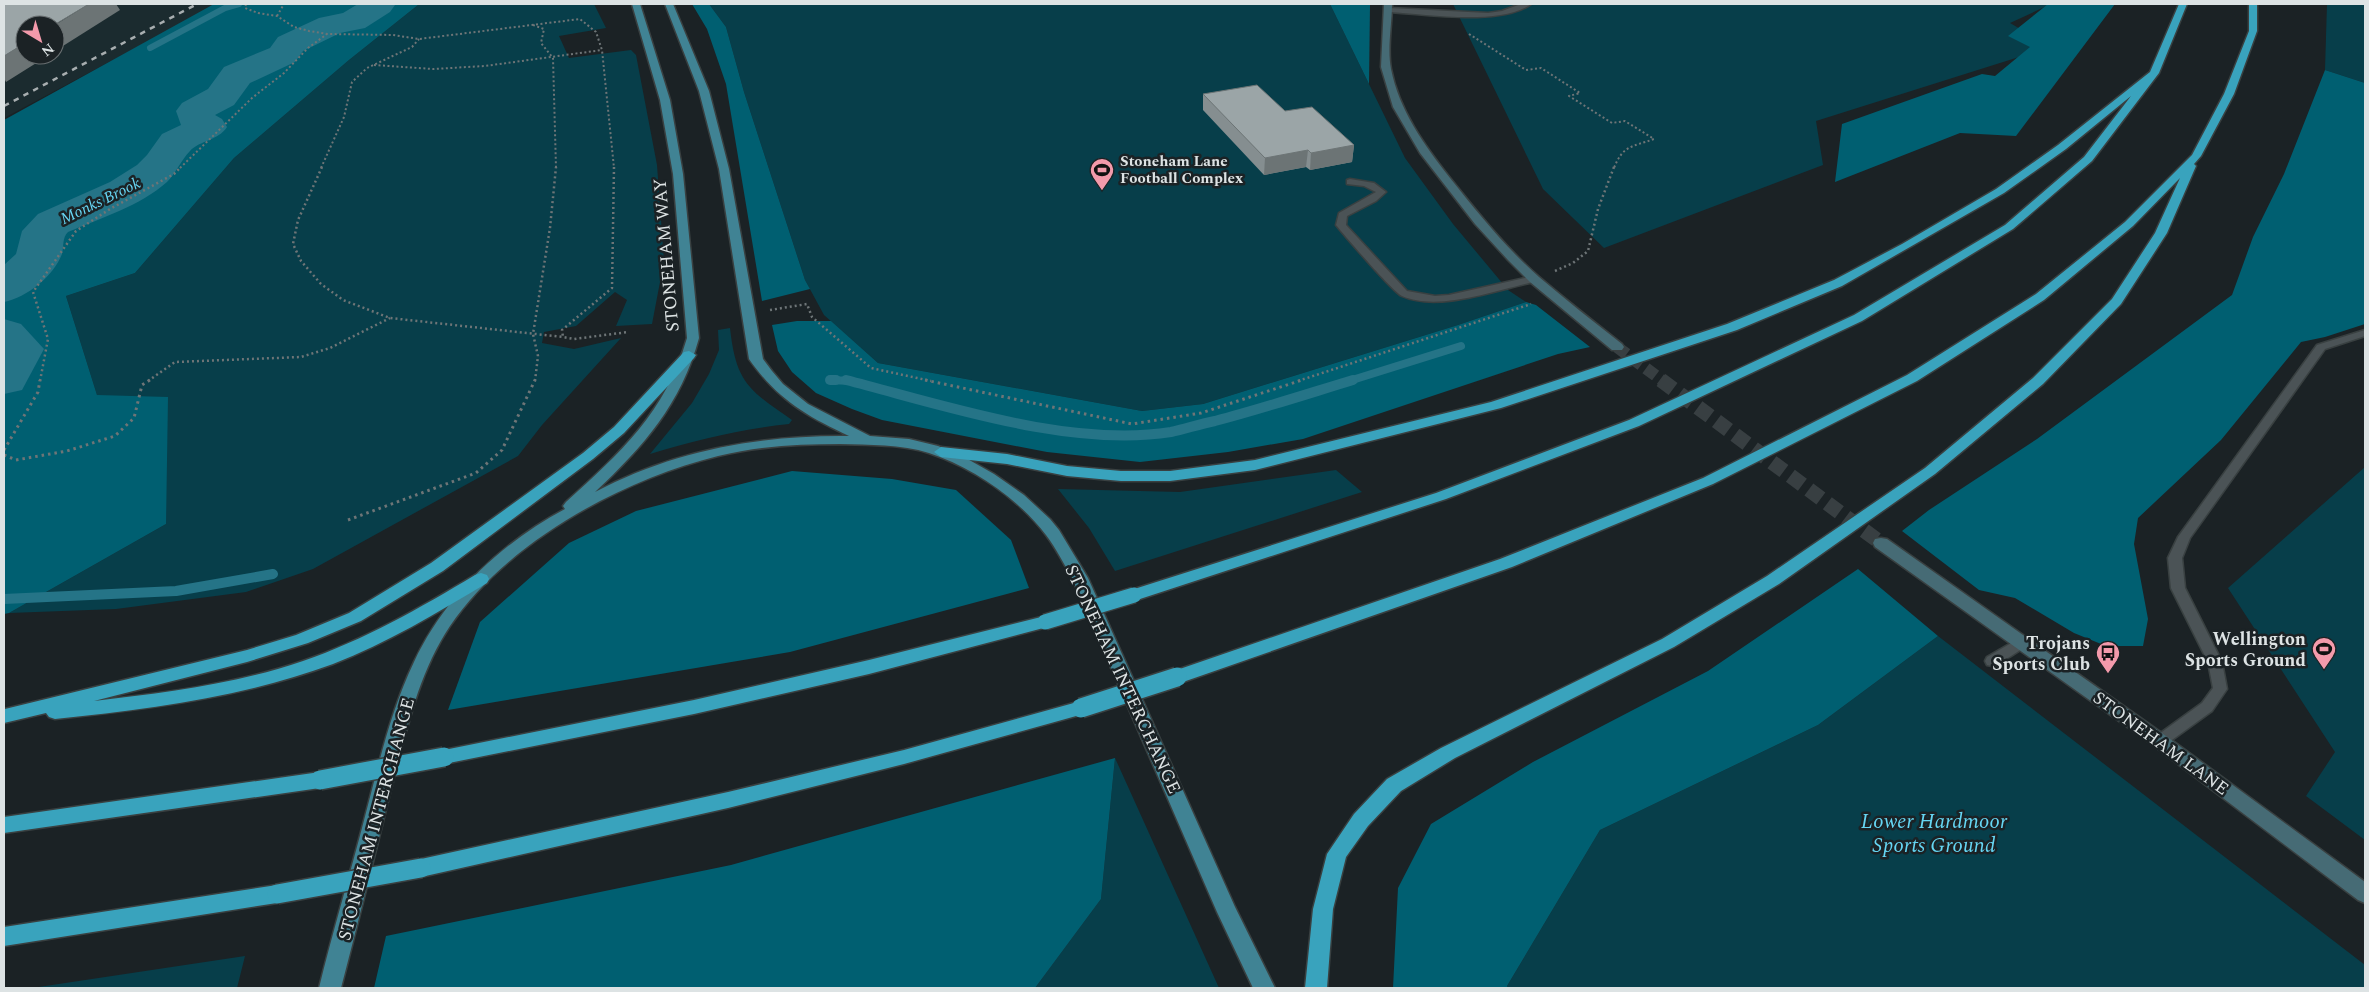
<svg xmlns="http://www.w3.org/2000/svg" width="2369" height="992" viewBox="0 0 2369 992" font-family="Spectral,serif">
<rect width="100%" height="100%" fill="#1b2225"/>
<path fill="#1b2b2f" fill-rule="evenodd" d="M4 4H218L4 118ZM25 25H55V55H25Z"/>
<g fill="#073e4a">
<polygon points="423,4 594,4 606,28 559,36 569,58 631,50 636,55 657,165 664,261 652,324 616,326 627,300 615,292 576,326 544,332 542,343 574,349 621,338 542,425 518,456 313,569 246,592 116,609 9,613 166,524 97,395 66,296 135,273 234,158 349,60 418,5"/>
<polygon points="709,4 1330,4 1405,158 1453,224 1508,290 1526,302 1458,325 1203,404 1142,411 878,363 824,315 805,280 744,92 726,27"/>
<polygon points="1453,4 2051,4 2010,23 2051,47 1816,121 1823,165 1604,248 1543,189"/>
<polygon points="2327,4 2365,4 2365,83 2325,70"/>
<path d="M730 328C736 383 749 390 792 420L789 424C741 429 696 440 650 454L692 403 709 374 719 350 718 330Z"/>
<polygon points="2365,467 2365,840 2306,796 2335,752 2228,588"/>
<polygon points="1336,470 1362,492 1115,571 1089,528 1058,489 1180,492"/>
<polygon points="1938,636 2365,965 2365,988 1508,988 1507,986 1600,830 1818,725"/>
<polygon points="1115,758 1219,988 1035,988 1101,899"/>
<polygon points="245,956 237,988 32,988"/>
</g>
<g fill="#005f71">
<polygon points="214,4 423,4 418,5 349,60 234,158 135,273 66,296 97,395 168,397 166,524 9,613 4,614 4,120"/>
<polygon points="692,4 709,4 726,27 744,92 805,280 810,289 762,301 726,84 707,29"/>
<polygon points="1330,4 1370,4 1369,84"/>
<polygon points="2048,4 2115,4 2016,136 1960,133 1835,182 1842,124 1982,74 1995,76 2030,47 2008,36"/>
<polygon points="2325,70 2365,83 2365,324 2325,337 2301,342 2221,440 2138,518 2134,544 2148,619 2143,646 2106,646 2074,633 2015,598 1979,590 1902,531 1929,510 2037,439 2232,295 2253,237 2284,174"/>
<polygon points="1526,302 1536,305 1590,347 1558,354 1303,439 1228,452 1140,462 1047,452 882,420 852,409 816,393 792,372 778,351 772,325 797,321 831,321 878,363 1142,411 1203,404 1458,325"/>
<polygon points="792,471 892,479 956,490 1011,540 1029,588 790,652 448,710 480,622 569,543 636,511"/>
<polygon points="1858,569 1938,636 1818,725 1600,830 1507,986 1508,988 1393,988 1398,888 1431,824 1533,762 1708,671"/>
<polygon points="1115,758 1101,899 1035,988 374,988 386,936 731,865"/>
</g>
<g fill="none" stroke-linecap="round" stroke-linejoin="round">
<polyline stroke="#257487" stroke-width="6" points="150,48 225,8 239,4"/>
<g stroke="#257487" stroke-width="8">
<polyline points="4,273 32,265"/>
<polyline points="830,380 851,381"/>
<polyline points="1349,381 1461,346"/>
</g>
<g stroke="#257487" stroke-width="10">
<polyline points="830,380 836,380"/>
<path d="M846 380C944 405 1070 448 1171 432 1185 429 1200 424 1215 421 1261 409 1307 394 1353 380"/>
<polyline points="4,599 176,591 273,574"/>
</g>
<g fill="#257487" fill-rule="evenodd">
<path d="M358 4 395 5 390 12 365 28 340 33 303 51 295 62 250 83 234 105 215 115 222 119 227 127C218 141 200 140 190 151 181 160 176 173 167 182 140 206 101 218 68 232 62 238 64 246 62 254 53 277 27 297 4 302V265L16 254 22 231 38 214 110 182 137 165 147 155 162 134 181 125 176 111 182 103 208 89 224 67 270 48 278 37 319 18 343 13Z"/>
<polygon points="4,319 21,324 44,349 22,390 4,394"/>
</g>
<polyline stroke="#383f42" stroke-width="12" stroke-dasharray="12 6" stroke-linecap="butt" points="1617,347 1663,381"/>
<polyline stroke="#383f42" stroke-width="15" stroke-dasharray="15 8" stroke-linecap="butt" points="1661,380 1881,543"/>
<g stroke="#394041" stroke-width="3">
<g id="lane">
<path d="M1521 4H1531C1501 26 1426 14 1389 12L1385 10 1389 8 1488 13 1502 11Z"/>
<path d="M1350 179 1374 183 1386 192 1376 201 1347 216 1346 225 1407 291 1435 296 1449 295 1534 276 1539 279 1534 282C1496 290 1438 312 1402 296 1393 292 1345 236 1336 225L1339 213 1376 192 1364 186 1347 184V180Z"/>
<polygon points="2365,330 2365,336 2325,349 2190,538 2182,558 2185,588 2222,662 2227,689 2212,711 2165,745 2160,747 2155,745 2152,741 2155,737 2202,703 2213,688 2208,662 2171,588 2168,558 2178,537 2317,345"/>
<polygon points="2020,638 2025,639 2027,643 2025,647 1997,665 1992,666 1987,665 1985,661 1987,657"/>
</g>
</g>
<g stroke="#394041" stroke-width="3">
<g id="secondary">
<path d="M1384 4H1392C1392 24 1387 49 1391 69 1399 110 1424 145 1450 178 1478 213 1506 248 1539 277 1566 300 1594 322 1622 344L1624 347 1622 350H1612L1530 282 1508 260 1475 224 1420 153 1393 107 1381 67Z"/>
<polygon points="1881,538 1887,539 2166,736 2365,882 2365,903 2358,900 2154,746 1875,547 1873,543 1875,539"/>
</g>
</g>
<g stroke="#394041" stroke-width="3">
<path id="primary" d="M632 4H640L670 100 683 174 699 338C681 404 644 446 595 492 674 450 760 435 849 436 806 416 777 399 749 359L719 169 699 91 665 4H673L709 91 729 169 763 359 772 371 783 384 808 404 870 436 909 439 938 446 964 457 994 474 1024 495 1050 519 1059 530 1088 578 1235 907 1275 988H1253L1217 912 1072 578C1064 564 1056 548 1046 535 1018 498 972 467 929 453 901 444 869 445 840 444 799 444 758 446 718 456 621 480 507 542 450 626 417 675 405 737 390 793 374 858 358 923 341 988H319C332 935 348 881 362 828 377 772 389 714 414 662 445 596 501 543 565 509L563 506 566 502C621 452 665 413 687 338L673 174 660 100Z"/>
</g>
<g stroke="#394041" stroke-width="3">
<g id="highway">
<polygon points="2179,4 2187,4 2159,73 2092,161 2013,229 1862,321 1639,426 1446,499 1140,599 1134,601 1128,599 1126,595 1128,591 1436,493 1629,420 1854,315 2005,225 2084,157 2131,96 2066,149 2004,193 1842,286 1737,330 1501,408 1255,470 1170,481 1121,481 1067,476 1007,464 941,457 934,452 941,447 1007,454 1067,466 1121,471 1170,471 1255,460 1491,402 1727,324 1834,280 1902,244 1996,189 2058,145 2150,72"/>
<polygon points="2249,4 2257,4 2257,31 2234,94 2201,156 2194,164 2196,166 2167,233 2121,304 2043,384 1935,474 1779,584 1674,647 1455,758 1401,791 1368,826 1346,857 1333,909 1327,988 1305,988 1313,909 1327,854 1354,814 1387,779 1441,748 1662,639 1767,576 1925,468 2033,378 2112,299 2155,233 2180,178 2133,226 2044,300 1917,381 1713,484 1512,567 1183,682 1177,684 1171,682 1168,677 1171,672 1500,559 1703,478 1907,375 2036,294 2125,222 2192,155 2224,94 2249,31"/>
<path d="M689 351 696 355 694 358 624 433 593 459 443 571 361 621 308 643 247 662 94 701C164 693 236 684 303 661 364 640 420 608 475 575L481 573 487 575 489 579 487 583C437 613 387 643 333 664 244 697 149 709 55 719L49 717 46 713 4 723 5 709 247 650 296 635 349 613 431 563 583 453 614 427 684 352Z"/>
<polygon points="1045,616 1051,618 1053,622 1051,626 869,674 694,714 444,764 437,762 435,757 437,752 444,750 694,700 869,660"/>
<polygon points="1081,701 1087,703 1090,708 1087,713 904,764 728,808 421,877 414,874 411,868 414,862 421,859 728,792 904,750"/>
<polygon points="320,772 327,775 329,780 327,785 320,788 4,833 4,817"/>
<polygon points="277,885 284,888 287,894 284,900 277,903 4,946 4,927"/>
</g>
</g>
<g stroke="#6e7577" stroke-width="2" stroke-dasharray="2 2.5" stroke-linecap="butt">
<polyline points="246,4 245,8 258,13 277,16 294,27 309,31 328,34 393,35 419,39 580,19 596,32 602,50 614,168"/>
<polyline points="277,16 284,4"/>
<polyline points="533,25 544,29 541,43 553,58 556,168"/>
<path d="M1469 34 1526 70 1541 68 1580 93 1569 96 1612 123 1625 121 1654 139C1632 147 1623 145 1614 168"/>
<polyline points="374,65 433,69 485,66 602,50"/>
<polyline points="180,168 252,98 284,73 308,48 327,34"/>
<polyline points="321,168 344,117 352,82 367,68 412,47 419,39"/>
</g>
<g stroke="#6e7577" stroke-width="2.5" stroke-dasharray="2 3" stroke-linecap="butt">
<polyline points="322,167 298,220 293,244 301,261 321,284 343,300 390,318 563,337"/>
<polyline points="614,167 612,288 562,330 563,337 574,339 628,332"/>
<polyline points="1555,271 1573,263 1588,251 1598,209 1614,167"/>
<polyline points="770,310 807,304 812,317 871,368 931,381"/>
<polyline points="40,381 48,339 33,292 76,231 110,209 174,174 181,167"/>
<polyline points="148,381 175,362 301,357 330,348 390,318"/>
<polyline points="535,381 538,356 533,334 550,228 556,167"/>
<polyline points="1298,381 1531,304"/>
</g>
<g stroke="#6e7577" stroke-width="3" stroke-dasharray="2.5 4" stroke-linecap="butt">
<polyline points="925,380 1132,424 1201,413 1302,380"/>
<polyline points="4,450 38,392 40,380"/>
<polyline points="4,455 16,460 67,451 115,436 134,418 142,385 150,380"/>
<polyline points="348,520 476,473 502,450 535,380"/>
</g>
<use href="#lane" fill="#4b5356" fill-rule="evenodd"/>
<use href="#secondary" fill="#466b75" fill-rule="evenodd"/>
<use href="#primary" fill="#408394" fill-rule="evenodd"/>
<use href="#highway" fill="#39a3bd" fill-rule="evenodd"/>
<polyline stroke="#a8aeb0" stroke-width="2.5" stroke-dasharray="5.5 5.5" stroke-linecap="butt" points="4,106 197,4"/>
<g stroke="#394041" stroke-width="18" stroke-linecap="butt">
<polyline id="highway-bridge-far1" points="1045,622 1134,595"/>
</g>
<g stroke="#394041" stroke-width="22" stroke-linecap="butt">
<g id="highway-bridge">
<polyline points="1081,708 1177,677"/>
<polyline points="320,780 444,757"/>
<polyline points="277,894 421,868"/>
</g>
</g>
<use href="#highway-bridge-far1" stroke="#39a3bd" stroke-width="15"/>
<use href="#highway-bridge" stroke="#39a3bd" stroke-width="19"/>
</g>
<polygon fill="#858e90" points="1203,94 1285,111 1354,145 1352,162 1310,170 1306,167 1264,175 1203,110"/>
<g fill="#6c7475">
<polygon points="89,4 116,4 120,10 55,51 55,25"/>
<polygon points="25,43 25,55 49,55 6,82 4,78 4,56"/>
<polygon points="1354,145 1352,162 1310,170 1311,153"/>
<polygon points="1308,150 1306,167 1264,175 1265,158"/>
</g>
<g fill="#9ba5a7" stroke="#6c7475">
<polygon points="4,4 89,4 54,25 25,25 25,43 4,56"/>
<polygon points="1257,85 1285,111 1312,107 1354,145 1311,153 1308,150 1265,158 1203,94"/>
</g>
<defs>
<g id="stadium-pin" transform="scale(1.25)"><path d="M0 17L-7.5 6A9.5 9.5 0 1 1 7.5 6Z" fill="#f39aab" stroke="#1b2225"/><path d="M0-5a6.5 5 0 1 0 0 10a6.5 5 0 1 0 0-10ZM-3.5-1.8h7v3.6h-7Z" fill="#111"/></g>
<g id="bus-pin" transform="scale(1.25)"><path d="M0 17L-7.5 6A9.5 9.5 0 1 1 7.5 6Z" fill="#f39aab" stroke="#1b2225"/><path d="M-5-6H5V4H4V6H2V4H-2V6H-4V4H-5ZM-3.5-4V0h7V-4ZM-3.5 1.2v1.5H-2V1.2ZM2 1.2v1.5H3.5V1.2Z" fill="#111"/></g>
</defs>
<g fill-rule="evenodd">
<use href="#stadium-pin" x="1102" y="170"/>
<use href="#stadium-pin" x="2324" y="649"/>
<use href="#bus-pin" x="2108" y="653"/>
</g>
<g text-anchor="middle" stroke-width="5" stroke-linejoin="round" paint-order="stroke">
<g font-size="15" font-weight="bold" fill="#dde3e4" stroke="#1b2225" text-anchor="start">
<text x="1120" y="166">Stoneham Lane<tspan x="1120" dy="17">Football Complex</tspan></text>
</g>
<g font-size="16" font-style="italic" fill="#68d8f6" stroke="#1b2225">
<text transform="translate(100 200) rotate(-26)" y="6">Monks Brook</text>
</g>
<g font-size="18" fill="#dde3e4" stroke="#1b2225">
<text transform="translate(666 255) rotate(-95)" y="6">STONEHAM WAY</text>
<text transform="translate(1123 679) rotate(65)" y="6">STONEHAM INTERCHANGE</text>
<text transform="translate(2161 743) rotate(36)" y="6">STONEHAM LANE</text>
<text transform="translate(376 819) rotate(-75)" y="6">STONEHAM INTERCHANGE</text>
</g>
<g font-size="18" font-weight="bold" fill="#dde3e4" stroke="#1b2225" text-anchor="end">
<text x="2306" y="645">Wellington<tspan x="2306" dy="21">Sports Ground</tspan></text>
<text x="2090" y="649">Trojans<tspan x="2090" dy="21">Sports Club</tspan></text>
</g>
<g font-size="21" font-style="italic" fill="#65d6f3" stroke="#1b2225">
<text x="1934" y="828">Lower Hardmoor<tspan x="1934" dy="24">Sports Ground</tspan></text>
</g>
</g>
<rect width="2369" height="992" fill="none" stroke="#dde3e4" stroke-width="10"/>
<g transform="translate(40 40) rotate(142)"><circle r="24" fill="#1b2225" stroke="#696f71"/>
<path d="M0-4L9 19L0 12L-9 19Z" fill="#f39aab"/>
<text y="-8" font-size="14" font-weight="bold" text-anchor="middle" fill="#dde3e4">N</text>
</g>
</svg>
